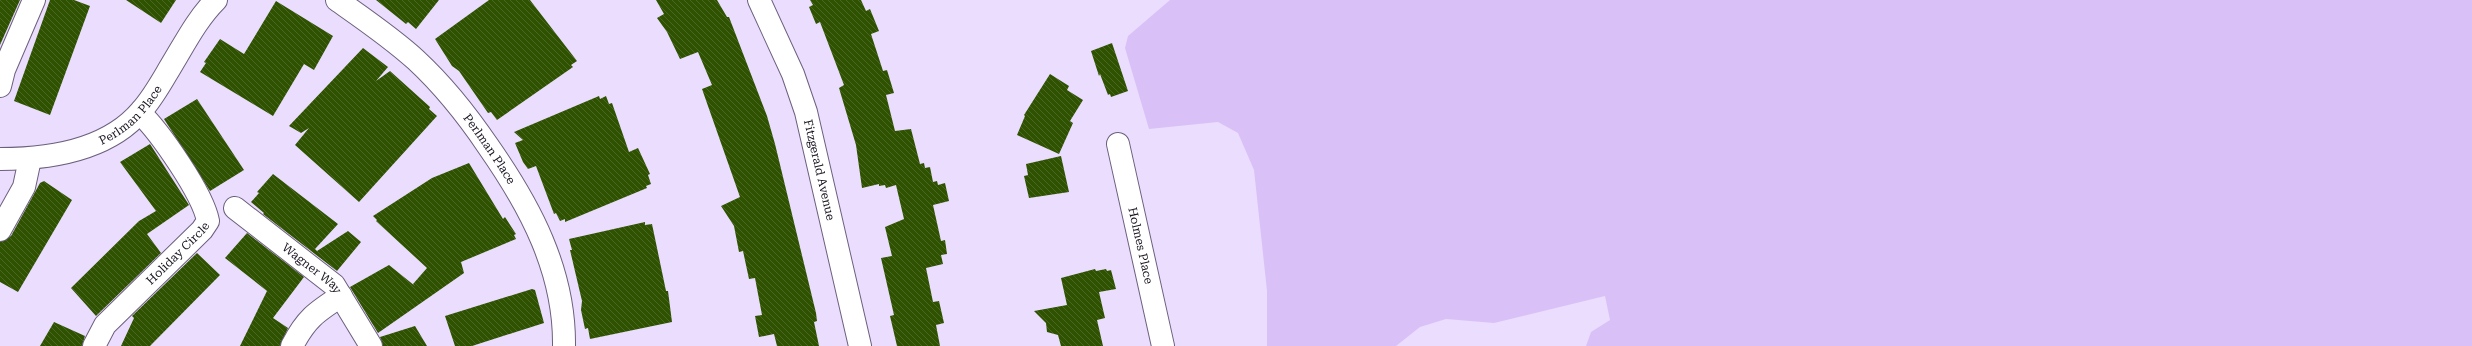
<svg xmlns="http://www.w3.org/2000/svg" width="2472" height="346" viewBox="0 0 2472 346" font-family="'Roboto Serif',serif">
<defs>
<pattern id="building-back-hatch" width="6" height="6" patternUnits="userSpaceOnUse"><rect width="6" height="6" fill="#2e5200"/><path d="M-1 5l2 2M0 0l6 6M5-1l2 2" fill="none" stroke="#4a6726"/></pattern>
</defs>
<rect width="100%" height="100%" fill="#ebddfe"/>
<polygon fill="#d9c1f8" points="1170,0 2472,0 2472,346 1586,346 1591,332 1610,320 1605,296 1494,323 1446,319 1420,327 1396,346 1267,346 1267,291 1254,170 1238,133 1218,122 1149,129 1125,48 1128,36"/>
<g fill="url(#building-back-hatch)">
<polygon points="0,0 20,0 0,45"/>
<polygon points="50,0 74,0 90,6 50,115 14,101"/>
<polygon points="126,0 176,0 161,23"/>
<polygon points="376,0 439,0 416,29 408,22 406,24"/>
<polygon points="489,0 530,0 577,61 571,65 573,67 497,120 491,112 488,113 459,71 452,66 435,39"/>
<polygon points="656,0 717,0 727,17 729,17 767,116 775,144 816,313 817,321 814,322 819,346 777,346 774,334 759,337 755,316 762,315 755,278 749,279 743,251 739,252 734,226 721,206 740,197 702,89 712,85 698,52 680,59 667,32 657,18 664,14"/>
<polygon points="810,0 861,0 866,11 870,9 879,31 871,34 883,71 887,70 894,93 886,95 895,131 911,129 920,164 924,163 925,168 930,167 933,182 937,181 938,185 945,183 949,201 933,205 941,241 945,240 947,254 941,255 943,264 926,268 933,302 939,301 944,323 936,325 940,346 897,346 890,316 894,315 881,258 892,256 885,227 904,219 896,185 886,188 885,185 879,186 879,184 862,188 856,145 839,88 844,85 820,22 816,24 809,7 813,5"/>
<polygon points="276,1 333,36 314,70 304,64 273,116 200,72 206,63 204,62 220,39 244,54"/>
<polygon points="1112,43 1128,91 1111,97 1110,94 1108,95 1100,74 1099,76 1091,51"/>
<polygon points="363,48 388,67 376,81 390,71 430,107 429,109 437,116 359,202 295,145 309,128 301,133 289,126"/>
<polygon points="1050,74 1069,86 1067,90 1083,100 1070,121 1073,123 1059,154 1017,135 1025,116 1024,115"/>
<polygon points="599,96 600,99 606,96 609,104 612,103 629,152 638,148 650,174 648,175 651,184 646,186 647,188 565,222 565,219 560,221 556,213 554,214 536,166 528,169 523,162 515,143 523,140 514,132"/>
<polygon points="197,99 244,170 210,191 164,119"/>
<polygon points="150,144 189,205 147,234 161,253 96,316 71,288 139,221 156,211 120,162"/>
<polygon points="1061,156 1069,192 1029,198 1024,176 1028,175 1026,164"/>
<polygon points="469,163 503,219 505,217 516,234 514,235 516,239 461,262 464,273 378,333 350,287 389,265 415,286 413,284 427,268 376,221 377,220 373,216 432,178"/>
<polygon points="273,174 338,224 315,249 317,251 348,231 361,242 337,271 263,214 264,213 251,202 259,193 257,192"/>
<polygon points="44,181 72,200 18,292 0,282 0,242 11,236 40,183"/>
<polygon points="645,222 645,225 652,224 666,291 668,291 672,322 590,339 588,328 585,329 581,310 582,301 570,250 572,250 569,239"/>
<polygon points="247,233 304,277 273,318 288,328 280,346 240,346 267,291 225,258"/>
<polygon points="197,253 220,275 150,346 121,346 134,318 132,316"/>
<polygon points="1095,269 1096,271 1106,269 1107,271 1111,270 1116,289 1099,292 1105,318 1097,320 1103,346 1061,346 1058,335 1047,332 1046,323 1034,311 1067,305 1061,278"/>
<polygon points="532,289 535,290 544,323 472,346 455,346 445,316"/>
<polygon points="54,322 85,336 82,346 40,346"/>
<polygon points="415,326 427,346 383,346 380,337"/>
</g>
<g fill="none" stroke-linecap="round" stroke-linejoin="round">
<g stroke="#6c607d" stroke-width="24">
<g id="minor">
<path id="s1" d="M337 0C364 19 392 38 416 60 444 86 467 115 488 146 530 206 565 271 564 346"/>
<path id="s2" d="M759 0 793 74 806 112 860 346"/>
<polyline points="0,86 4,70 34,0"/>
<path id="s3" d="M1118 144 1163 346"/>
<path id="s4" d="M0 159C49 159 107 151 141 111 153 98 162 81 171 66 185 43 197 19 216 0"/>
<path id="s5" d="M235 208 334 285 371 346"/>
<polyline points="0,230 24,187 30,159"/>
<path id="s6" d="M94 346 105 325 202 230 208 221C203 194 160 132 140 113"/>
<path d="M292 346C306 319 316 312 341 296"/>
</g>
</g>
<use href="#minor" stroke="#fff" stroke-width="22"/>
</g>
<g text-anchor="middle" stroke-width="4" stroke-linejoin="round" paint-order="stroke">
<g font-size="12" fill="#1a1520" stroke="#f4effc">
<text dy="4" stroke="none"><textPath href="#s4" startOffset="143">Perlman Place</textPath></text>
<text dy="4" stroke="none"><textPath href="#s1" startOffset="215">Perlman Place</textPath></text>
<text dy="4" stroke="none"><textPath href="#s2" startOffset="181">Fitzgerald Avenue</textPath></text>
<text dy="4" stroke="none"><textPath href="#s3" startOffset="104">Holmes Place</textPath></text>
<text dy="4" stroke="none"><textPath href="#s6" startOffset="126">Holiday Circle</textPath></text>
<text dy="4" stroke="none"><textPath href="#s5" startOffset="98">Wagner Way</textPath></text>
</g>
</g>
</svg>
